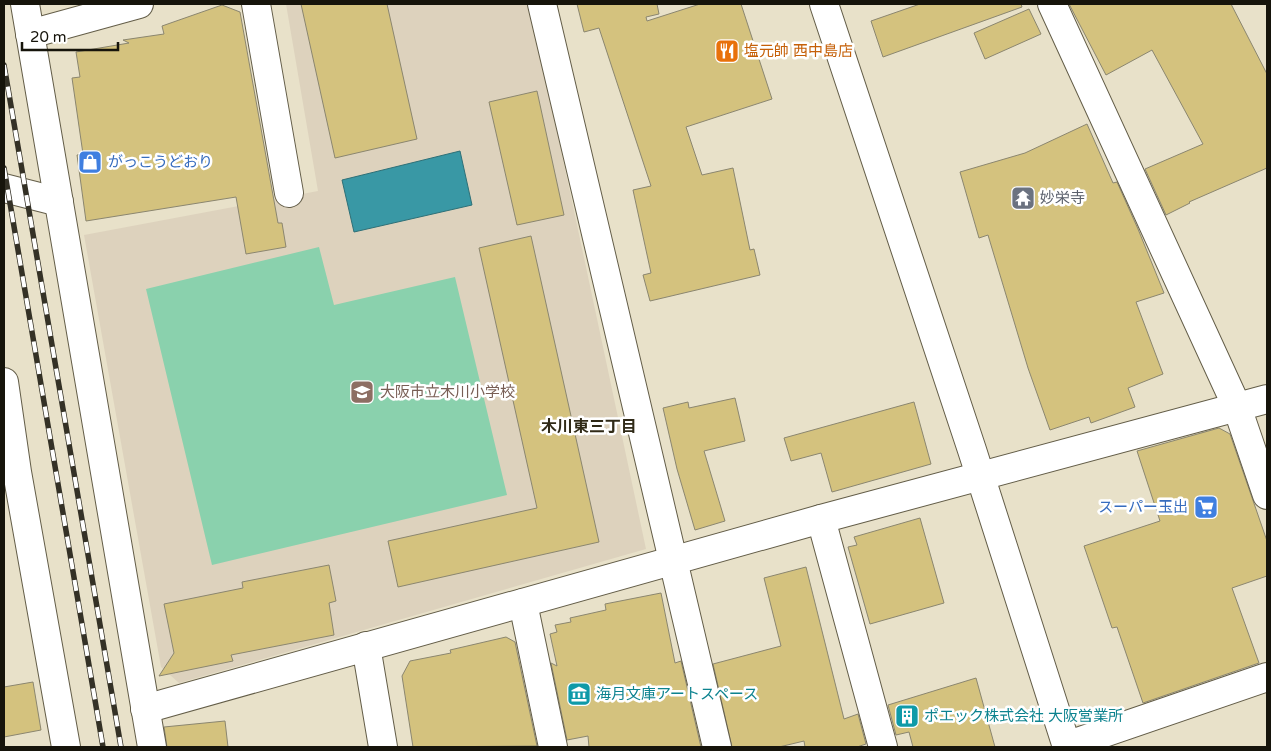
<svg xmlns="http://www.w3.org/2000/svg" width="1271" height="751" viewBox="0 0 1271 751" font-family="'Varela Round','Noto Sans JP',sans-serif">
<rect width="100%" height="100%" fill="#e8e1c9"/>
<polygon fill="#ddd2bd" points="286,4 530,4 646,549 179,683 161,667 84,235 318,191"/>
<polygon fill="#8ad1ad" points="319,247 334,305 455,277 507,495 212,565 146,289"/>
<polygon fill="#3998a5" stroke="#2e7077" points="460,151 472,205 354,232 342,180"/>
<g fill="#d4c27e" stroke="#8b866f">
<polygon points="301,4 387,4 417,139 335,158"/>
<polygon points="577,4 657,4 659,14 646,17 647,21 700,4 741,4 772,99 686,127 702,175 733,168 750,250 754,249 760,275 650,301 643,275 651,273 633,190 651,186 599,28 584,32"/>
<polygon points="920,4 1021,4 1022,7 883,57 871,21"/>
<polygon points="1069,4 1231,4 1267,74 1267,168 1189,202 1190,203 1166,215 1145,169 1203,144 1152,50 1106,75"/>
<polygon points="222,5 240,12 278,223 282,223 286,247 246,254 236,197 86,221 77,155 83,154 72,78 80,77 76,52 129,43 123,40 164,34 162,26"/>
<polygon points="1029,9 1041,34 985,59 974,33"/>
<polygon points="537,91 564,215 517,225 489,102"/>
<polygon points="1087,124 1113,183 1117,182 1138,229 1164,293 1136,302 1163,374 1128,388 1135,407 1091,423 1089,417 1050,430 1028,368 988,235 979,238 960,172 1025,153"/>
<polygon points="531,236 599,542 398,587 388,541 537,508 479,248"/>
<polygon points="735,398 745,441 704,451 725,521 695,530 677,469 663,408 688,402 689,408"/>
<polygon points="914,402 931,464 832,492 821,453 791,461 784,438"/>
<polygon points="1219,428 1230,434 1267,541 1267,576 1232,588 1259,663 1143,703 1117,627 1112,628 1084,546 1160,521 1137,451"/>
<polygon points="920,518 944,603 870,624 848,547 857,545 854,537"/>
<polygon points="329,565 336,601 329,603 334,635 231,655 233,661 159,676 174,653 164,604 243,588 242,582"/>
<polygon points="806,567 844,719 858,714 866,744 857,747 805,747 804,741 779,747 732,747 713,664 781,646 764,578"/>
<polygon points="661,593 675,663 681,661 701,747 589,747 588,736 567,740 551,663 557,666 550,634 557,632 555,625 571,622 570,618 606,610 605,604"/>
<polygon points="506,637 515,642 537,746 413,747 402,676 410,661 451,653 450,650"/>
<polygon points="976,678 995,747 913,747 909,732 896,735 888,705"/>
<polygon points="33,682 41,730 4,737 4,687"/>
<polygon points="225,721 228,747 167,747 164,727"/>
</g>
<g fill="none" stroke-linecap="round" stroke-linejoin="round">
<g stroke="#635d48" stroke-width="30">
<g id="minor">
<polyline points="25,4 152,747"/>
<polyline points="542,4 717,747"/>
<polyline points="1052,4 1237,407 1267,495"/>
<polyline points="30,34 139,4"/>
<polyline points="4,188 59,202"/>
<polyline points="4,382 17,472 66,747"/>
<polyline points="821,519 883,747"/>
<polyline points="523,603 553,747"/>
<polyline points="366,646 383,747"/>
<polyline points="145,709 821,519 1267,399"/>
<polyline points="1066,746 1267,677"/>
</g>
</g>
<g stroke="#635d48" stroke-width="30">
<g id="tertiary">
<polyline points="256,4 289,193"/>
<polyline points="824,4 972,450 1067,747"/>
</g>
</g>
<use href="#minor" stroke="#fff" stroke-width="28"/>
<use href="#tertiary" stroke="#fff" stroke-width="28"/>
<g stroke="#343126" stroke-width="5.5">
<g id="rail">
<polyline points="4,65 121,747"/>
<polyline points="4,168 103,747"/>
</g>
</g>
<use href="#rail" stroke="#fff" stroke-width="4" stroke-dasharray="11" stroke-linecap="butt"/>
</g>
<defs>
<g id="restaurant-square" transform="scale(1.25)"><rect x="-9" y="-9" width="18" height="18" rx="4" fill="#e8710a" stroke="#fff"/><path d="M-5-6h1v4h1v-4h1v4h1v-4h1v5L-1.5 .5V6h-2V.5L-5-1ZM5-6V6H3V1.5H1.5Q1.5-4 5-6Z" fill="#fff"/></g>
<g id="shop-square" transform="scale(1.25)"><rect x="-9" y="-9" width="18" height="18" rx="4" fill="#3f7fe0" stroke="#fff"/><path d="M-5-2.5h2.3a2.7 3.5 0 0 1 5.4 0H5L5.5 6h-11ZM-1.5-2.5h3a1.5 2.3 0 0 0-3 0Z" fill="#fff"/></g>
<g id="temple-square" transform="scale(1.25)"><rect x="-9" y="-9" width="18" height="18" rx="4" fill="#6b7280" stroke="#fff"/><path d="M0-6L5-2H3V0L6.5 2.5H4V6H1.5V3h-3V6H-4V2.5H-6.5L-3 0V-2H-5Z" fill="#fff"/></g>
<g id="school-square" transform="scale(1.25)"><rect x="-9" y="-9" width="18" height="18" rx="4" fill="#8d6e63" stroke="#fff"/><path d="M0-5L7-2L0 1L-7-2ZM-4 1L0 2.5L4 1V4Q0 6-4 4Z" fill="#fff"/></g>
<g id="supermarket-square" transform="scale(1.25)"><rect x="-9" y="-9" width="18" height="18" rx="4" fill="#3f7fe0" stroke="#fff"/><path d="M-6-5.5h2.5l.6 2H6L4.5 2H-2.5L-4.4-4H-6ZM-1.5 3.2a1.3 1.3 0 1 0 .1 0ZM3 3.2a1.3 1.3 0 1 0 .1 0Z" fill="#fff"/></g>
<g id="museum-square" transform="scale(1.25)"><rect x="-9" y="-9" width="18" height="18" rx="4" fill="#0f9aa8" stroke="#fff"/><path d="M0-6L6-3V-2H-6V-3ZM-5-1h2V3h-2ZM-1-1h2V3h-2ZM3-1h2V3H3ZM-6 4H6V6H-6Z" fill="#fff"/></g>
<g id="building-square" transform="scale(1.25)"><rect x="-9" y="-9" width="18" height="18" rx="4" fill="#0f9aa8" stroke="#fff"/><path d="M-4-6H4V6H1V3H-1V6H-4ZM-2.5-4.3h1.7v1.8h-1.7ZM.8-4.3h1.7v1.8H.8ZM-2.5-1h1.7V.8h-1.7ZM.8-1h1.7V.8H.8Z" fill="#fff"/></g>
</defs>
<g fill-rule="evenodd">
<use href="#restaurant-square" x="727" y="51"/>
<use href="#shop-square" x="90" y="162"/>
<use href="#temple-square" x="1023" y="198"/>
<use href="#school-square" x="362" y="392"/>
<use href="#supermarket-square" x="1206" y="507"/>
<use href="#museum-square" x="579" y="694"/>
<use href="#building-square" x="907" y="716"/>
</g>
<g text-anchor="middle" stroke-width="5" stroke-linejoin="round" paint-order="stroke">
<g font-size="15" fill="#c56008" stroke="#fff" text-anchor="start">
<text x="744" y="56">塩元帥 西中島店</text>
</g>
<g font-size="15" fill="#366cbe" stroke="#fff" text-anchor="start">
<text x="108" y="167">がっこうどおり</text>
<text x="1188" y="512" text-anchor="end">スーパー玉出</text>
</g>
<g font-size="15" fill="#5b616d" stroke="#fff" text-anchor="start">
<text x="1040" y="203">妙栄寺</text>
</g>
<g font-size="15" fill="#785e54" stroke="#fff" text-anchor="start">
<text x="380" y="397">大阪市立木川小学校</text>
</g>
<g font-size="15" fill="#0d838f" stroke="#fff" text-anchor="start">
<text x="596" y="699">海月文庫アートスペース</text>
<text x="924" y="721">ポエック株式会社 大阪営業所</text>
</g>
<g font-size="16" font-weight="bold" fill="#302a17" stroke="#fff">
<text x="589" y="432">木川東三丁目</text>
</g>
</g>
<rect width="1271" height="751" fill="none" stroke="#16140b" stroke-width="10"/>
<path d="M22 42v8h96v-8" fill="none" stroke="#16140b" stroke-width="2.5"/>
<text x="30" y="42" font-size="15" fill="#16140b" stroke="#ffffff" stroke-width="4" paint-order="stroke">20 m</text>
</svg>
